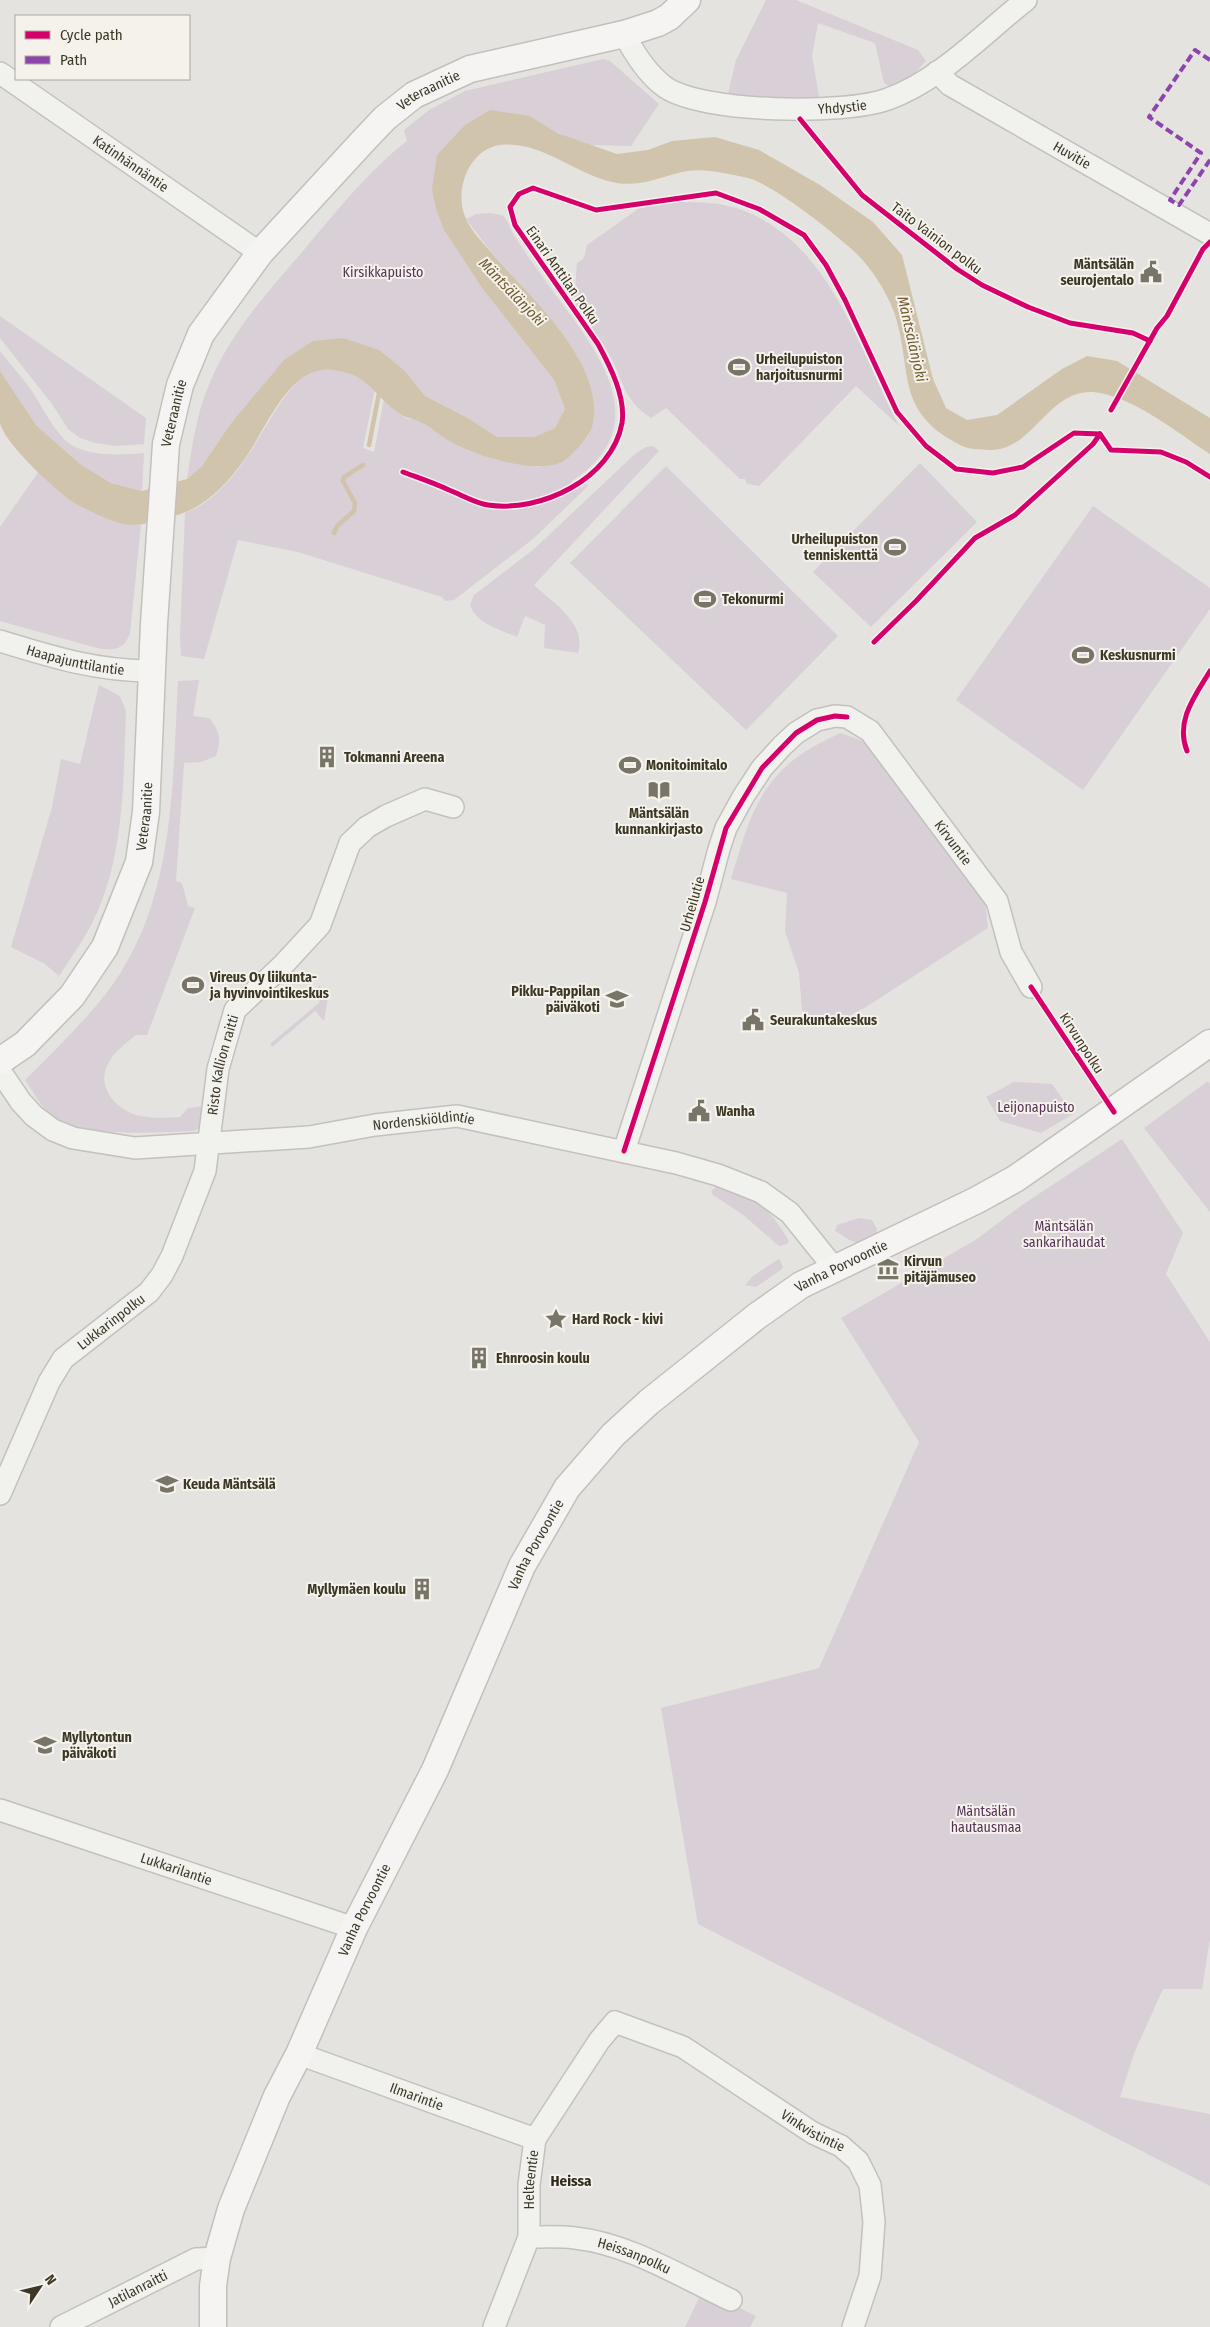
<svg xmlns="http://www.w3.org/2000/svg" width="1210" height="2327" viewBox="0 0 1210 2327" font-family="'Fira Sans Condensed',sans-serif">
<rect width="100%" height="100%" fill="#e5e3df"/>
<g fill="#d8cfd7">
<polygon points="766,0 796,0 918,50 926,61 913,75 889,86 884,83 875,43 818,23 812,56 820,102 760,98 728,94 736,60"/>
<path d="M603 59 610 61 659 104 631 146 588 145 557 133 530 116 432 189 444 230 482 288 554 380 565 409 555 428 534 437H497L468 418 425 396 405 371 343 338 229 426 202 466 187 479C192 448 196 416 208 387 229 334 266 294 303 251 335 213 368 171 407 141L404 130 429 110 465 91Z"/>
<path d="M667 202C692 202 719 201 742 210 832 244 858 349 899 426L856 386 759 486 747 484 745 479H740L666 408 651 418C622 398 625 383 609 354 599 336 587 320 574 303L577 263 584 258 587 245 638 209Z"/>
<path d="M491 213C496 214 502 214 505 218 508 222 510 228 512 232 521 247 531 261 542 276 586 339 665 419 572 481L581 488 586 484 588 486 533 539 454 600 445 601 442 597 298 552 238 540 204 659 181 656 180 637 185 513C217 501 240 469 257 441 288 392 309 339 375 389L363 448 374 452 384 399 394 410 407 419H416L453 443 494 459 518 464 539 467 574 452 588 436 593 421 578 357 558 328 488 248 466 219 477 214Z"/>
<polygon points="0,316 146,418 144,444 116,446 95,443 80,438 68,429 52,404 0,338"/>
<path d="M0 351C10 364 22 377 31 390 42 406 50 424 63 438 82 458 120 455 144 453L142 491 111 483 80 464 36 425 0 371Z"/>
<path d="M653 446 659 451 534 585C553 603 587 623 578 653L544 648 545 625 525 616 517 637C501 630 476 624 470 605L474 595 534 549 636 453 646 447Z"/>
<polygon points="920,463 977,522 871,627 813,572"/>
<polygon points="666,466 838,636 746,730 570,563"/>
<path d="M39 471 73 502 124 524 141 525 130 633C124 650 114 651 97 648L0 621V527Z"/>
<polygon points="1093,506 1210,588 1210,609 1083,790 956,700"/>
<path d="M199 680 193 716 209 718C220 731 222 740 216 756L201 762 184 763 176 881 182 883 188 906 195 908 147 1035H136C126 1043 115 1051 109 1062 96 1085 112 1105 133 1114 147 1119 166 1118 180 1117L188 1108 204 1106 201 1127 194 1131C154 1132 89 1139 53 1116 41 1108 33 1091 25 1080 51 1054 78 1028 101 1000 175 910 172 792 178 681Z"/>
<path d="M99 685 120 696 126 711C123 785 125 864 88 931 79 946 69 961 59 976L45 964 11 947 52 807 61 759 80 764Z"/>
<path d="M840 733 863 741 985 900 988 928 866 1007 828 1027 802 1010 799 973 785 931 787 893 731 879C746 830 755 787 800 755 812 746 827 740 840 733Z"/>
<polygon points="319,985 328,998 324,1021 315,1011 272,1047 270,1044 320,1002 316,994"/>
<polygon points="1208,1081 1210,1084 1210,1212 1144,1128"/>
<polygon points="1014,1082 1052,1084 1073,1114 1041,1133 1000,1121 986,1097"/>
<polygon points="1122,1139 1183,1233 1166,1274 1210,1342 1210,1939 1202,1989 1163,1989 1135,2051 1120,2097 1210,2114 1210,2186 698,1924 661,1708 819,1668 919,1442 841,1318 977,1239 1022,1205"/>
<path d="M717 1186C724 1187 733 1188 740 1191 761 1199 778 1222 789 1241L787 1244 779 1246 742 1214 713 1195 711 1191Z"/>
<path d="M859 1218 872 1220 877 1229 876 1237C856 1248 852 1241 835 1231L837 1225Z"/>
<polygon points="779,1259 783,1267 781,1270 756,1287 745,1285 753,1276"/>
<polygon points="703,2290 756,2316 750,2327 685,2327"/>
</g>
<path fill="#d1c4ad" d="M490 110 530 116 557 133 617 154 648 150 672 141 715 137 759 150 820 185 873 222 902 255 933 379 946 408 967 420 997 415 1062 369 1087 356 1117 361 1210 418V454C1176 432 1133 396 1093 392 1048 389 1033 451 990 450 979 449 969 450 960 445 894 411 913 372 895 315 888 294 872 269 857 254 837 235 773 184 748 178 730 174 704 168 687 171 662 176 642 187 617 183 578 177 542 140 500 145 469 149 453 191 466 219 472 233 487 247 497 259 533 300 604 363 593 423 591 433 584 441 577 449 575 451 565 461 562 462 535 475 478 456 453 443 441 437 430 426 418 421 412 418 405 418 400 414 375 398 370 374 333 370 289 364 266 430 244 460 226 485 205 508 174 516 158 520 140 528 124 524 109 521 90 511 76 504 58 493 4 443 0 423 0 407 0 387 0 371L36 425 80 464 111 483 142 491 187 479 202 466 229 426 284 360 313 341 343 338 379 350 405 371 425 396 468 418 497 437H534L555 428 565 409 554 380 482 288 444 230 436 209 432 189 437 155 465 125Z"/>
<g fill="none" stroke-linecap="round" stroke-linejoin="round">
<g stroke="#d1c4ad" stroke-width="4.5">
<polyline points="369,445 380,388"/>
<polyline points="334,533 337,526 354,511 355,503 343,481 344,477 363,465"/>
</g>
<g stroke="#c3c1bd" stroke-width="24">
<g id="minor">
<path id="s1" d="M624 34C634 53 647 74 665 87 702 113 846 115 888 99 939 81 984 33 1026 0"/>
<path id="s2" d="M937 72 950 85 1210 234"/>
<path id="s3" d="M0 73 260 253"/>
<path id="s4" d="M0 641C52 657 97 671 152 671"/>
<path id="s5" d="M0 1071 21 1102 34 1116 53 1130 73 1138 135 1148 309 1137 375 1125 457 1116 676 1163 718 1175 761 1192 790 1213 835 1269"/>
<path id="s6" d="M624 1151 705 902 719 849 726 828 743 797 762 768 782 746 796 733 817 720 835 716 847 717 870 731 997 901 1011 952 1031 987"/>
<path id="s7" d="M0 1494 49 1382 63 1359 149 1292 162 1275 172 1256 205 1171 218 1069 235 1010 283 965 320 925 350 843 367 827 386 816 425 799 453 807"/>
<path id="s8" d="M0 1810 354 1928"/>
<path id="s9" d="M299 2054 535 2139"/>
<path id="s10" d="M529 2237C544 2237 560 2236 575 2238 630 2244 681 2277 731 2300"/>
<path id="s11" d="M61 2327 196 2259 217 2258"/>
<path id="s12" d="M494 2327 529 2237V2185L535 2139 599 2041 615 2022 683 2047 813 2133 841 2146 858 2161 870 2185 874 2222 870 2276 853 2327"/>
</g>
</g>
<g stroke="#c3c0bb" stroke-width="29">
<g id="major">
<path id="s13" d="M0 1061 25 1044 72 996 105 947 139 862 146 812 154 624 166 444 180 385 201 334 260 253 365 139 385 118 414 95 470 69 624 34 658 23 669 17 687 0"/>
<path id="s14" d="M213 2327V2286L217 2258 231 2209 277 2096 299 2054 354 1928 435 1770 522 1566 567 1488 613 1435 649 1402 757 1316 801 1285 977 1200 1015 1179 1210 1043"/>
</g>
</g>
<use href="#minor" stroke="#f1f1ee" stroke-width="21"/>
<use href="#major" stroke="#f5f4f3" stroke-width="26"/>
<polyline stroke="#8e44ad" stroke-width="4" stroke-dasharray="8 4" stroke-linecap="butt" points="1210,60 1195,50 1149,117 1201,153 1170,200 1179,205 1210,160"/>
<g stroke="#f5f2ec" stroke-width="8">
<g id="cycleway">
<polyline points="800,119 862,195 957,269 982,285 1028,307 1070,323 1133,333 1150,341"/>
<polyline points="1111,410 1157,328 1167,316 1203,249 1210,242"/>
<polyline points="1100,434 1111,450 1161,452 1186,462 1210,477"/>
<path d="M403 472C419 478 434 483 449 490 462 495 475 503 488 505 540 513 612 479 622 423 626 397 610 366 598 344L515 225 510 207 519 194 533 188 596 210 716 193 759 209 804 235 826 265 845 300 897 412 926 446 956 469 993 473 1023 467 1074 433 1100 434"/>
<polyline points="874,642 916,601 975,538 1015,515 1093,444 1100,434"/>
<path d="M1187 751C1175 721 1195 696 1210 671"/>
<polyline points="1031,987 1114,1112"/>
<polyline points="624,1151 705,902 726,828 762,768 796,733 817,720 835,716 847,717"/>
</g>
</g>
<use href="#cycleway" stroke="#d6006c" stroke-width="5"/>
</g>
<defs>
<g id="civic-bare" transform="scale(1.725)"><path d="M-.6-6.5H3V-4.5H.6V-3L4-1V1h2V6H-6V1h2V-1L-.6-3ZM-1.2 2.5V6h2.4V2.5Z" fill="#787467" stroke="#f5f2ec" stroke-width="2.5" paint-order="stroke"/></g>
<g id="stadium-bare" transform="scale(1.725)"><path d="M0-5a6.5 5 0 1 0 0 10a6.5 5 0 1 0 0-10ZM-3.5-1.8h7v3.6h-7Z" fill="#787467" stroke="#f5f2ec" stroke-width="2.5" paint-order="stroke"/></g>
<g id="building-bare" transform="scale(1.725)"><path d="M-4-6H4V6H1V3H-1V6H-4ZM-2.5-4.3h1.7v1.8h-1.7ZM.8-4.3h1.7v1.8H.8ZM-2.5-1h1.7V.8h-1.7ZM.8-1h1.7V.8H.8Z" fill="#787467" stroke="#f5f2ec" stroke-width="2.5" paint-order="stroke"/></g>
<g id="library-bare" transform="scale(1.725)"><path d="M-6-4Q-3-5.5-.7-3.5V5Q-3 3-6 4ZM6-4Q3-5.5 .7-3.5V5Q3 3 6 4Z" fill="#787467" stroke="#f5f2ec" stroke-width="2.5" paint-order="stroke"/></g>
<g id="school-bare" transform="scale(1.725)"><path d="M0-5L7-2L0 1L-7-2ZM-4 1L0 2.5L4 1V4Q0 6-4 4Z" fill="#787467" stroke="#f5f2ec" stroke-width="2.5" paint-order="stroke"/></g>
<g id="museum-bare" transform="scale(1.725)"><path d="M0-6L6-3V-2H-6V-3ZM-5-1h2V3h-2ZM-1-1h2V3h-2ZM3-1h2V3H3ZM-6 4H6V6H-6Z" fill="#787467" stroke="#f5f2ec" stroke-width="2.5" paint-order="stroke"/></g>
<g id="sight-bare" transform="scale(1.725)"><path d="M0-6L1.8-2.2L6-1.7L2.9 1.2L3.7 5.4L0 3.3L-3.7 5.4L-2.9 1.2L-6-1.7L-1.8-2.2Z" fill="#787467" stroke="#f5f2ec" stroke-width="2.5" paint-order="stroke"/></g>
</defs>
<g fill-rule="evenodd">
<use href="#civic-bare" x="1151" y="272"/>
<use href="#stadium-bare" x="739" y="367"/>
<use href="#stadium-bare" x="895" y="547"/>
<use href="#stadium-bare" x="705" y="599"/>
<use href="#stadium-bare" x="1083" y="655"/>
<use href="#building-bare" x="327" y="757"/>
<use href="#stadium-bare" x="630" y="765"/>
<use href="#library-bare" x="659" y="790"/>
<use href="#stadium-bare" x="193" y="985"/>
<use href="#school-bare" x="617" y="999"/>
<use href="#civic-bare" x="753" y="1020"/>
<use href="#civic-bare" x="699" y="1111"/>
<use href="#museum-bare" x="888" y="1269"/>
<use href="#sight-bare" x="556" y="1319"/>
<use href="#building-bare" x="479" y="1358"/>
<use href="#school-bare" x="167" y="1484"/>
<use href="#building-bare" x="422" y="1589"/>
<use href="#school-bare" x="45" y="1745"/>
</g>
<g text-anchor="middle" stroke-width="4" stroke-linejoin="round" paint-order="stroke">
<g font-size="14" fill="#3d3826" stroke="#f5f2ec">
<text dy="5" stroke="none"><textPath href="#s13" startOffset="1119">Veteraanitie</textPath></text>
<text dy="5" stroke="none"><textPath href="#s1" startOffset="248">Yhdystie</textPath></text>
<text dy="5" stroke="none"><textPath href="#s2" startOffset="159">Huvitie</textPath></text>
<text dy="5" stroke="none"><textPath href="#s3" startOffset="159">Katinhännäntie</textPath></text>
<text transform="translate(937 238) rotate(37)" y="5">Taito Vainion polku</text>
<text transform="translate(563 275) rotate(55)" y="5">Einari Anttilan Polku</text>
<text dy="5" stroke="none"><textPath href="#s13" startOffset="699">Veteraanitie</textPath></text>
<text dy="5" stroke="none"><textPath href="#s4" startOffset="78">Haapajunttilantie</textPath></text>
<text dy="5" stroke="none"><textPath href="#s13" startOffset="294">Veteraanitie</textPath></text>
<text dy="5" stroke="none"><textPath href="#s6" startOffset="679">Kirvuntie</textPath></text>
<text transform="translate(692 904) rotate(-74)" y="5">Urheilutie</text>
<text transform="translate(1082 1043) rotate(57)" y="5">Kirvunpolku</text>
<text dy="5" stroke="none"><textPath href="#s7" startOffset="500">Risto Kallion raitti</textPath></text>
<text dy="5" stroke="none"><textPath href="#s5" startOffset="455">Nordenskiöldintie</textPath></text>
<text dy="5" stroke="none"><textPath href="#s14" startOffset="1272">Vanha Porvoontie</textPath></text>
<text dy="5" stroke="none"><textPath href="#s7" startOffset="210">Lukkarinpolku</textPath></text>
<text dy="5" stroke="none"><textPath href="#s14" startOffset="852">Vanha Porvoontie</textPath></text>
<text dy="5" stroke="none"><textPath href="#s8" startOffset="186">Lukkarilantie</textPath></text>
<text dy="5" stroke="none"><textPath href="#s14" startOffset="448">Vanha Porvoontie</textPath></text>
<text dy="5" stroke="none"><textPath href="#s9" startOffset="125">Ilmarintie</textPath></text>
<text dy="5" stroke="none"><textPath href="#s12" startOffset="564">Vinkvistintie</textPath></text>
<text dy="5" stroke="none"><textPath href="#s12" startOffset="154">Helteentie</textPath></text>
<text dy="5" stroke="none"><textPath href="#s10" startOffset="108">Heissanpolku</textPath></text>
<text dy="5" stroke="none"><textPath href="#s11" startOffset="86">Jatilanraitti</textPath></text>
</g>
<g font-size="14" font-weight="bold" fill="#3d3826" stroke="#f5f2ec" text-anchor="start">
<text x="1134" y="269" text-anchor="end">Mäntsälän<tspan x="1134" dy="16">seurojentalo</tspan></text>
<text x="756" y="364">Urheilupuiston<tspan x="756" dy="16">harjoitusnurmi</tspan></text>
<text x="878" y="544" text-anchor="end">Urheilupuiston<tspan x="878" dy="16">tenniskenttä</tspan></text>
<text x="722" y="604">Tekonurmi</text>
<text x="1100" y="660">Keskusnurmi</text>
<text x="344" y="762">Tokmanni Areena</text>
<text x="646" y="770">Monitoimitalo</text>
<text x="659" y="818" text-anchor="middle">Mäntsälän<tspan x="659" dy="16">kunnankirjasto</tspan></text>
<text x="210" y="982">Vireus Oy liikunta-<tspan x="210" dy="16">ja hyvinvointikeskus</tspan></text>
<text x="600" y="996" text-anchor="end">Pikku-Pappilan<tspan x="600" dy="16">päiväkoti</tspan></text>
<text x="770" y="1025">Seurakuntakeskus</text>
<text x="716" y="1116">Wanha</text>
<text x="904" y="1266">Kirvun<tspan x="904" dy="16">pitäjämuseo</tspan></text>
<text x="572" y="1324">Hard Rock - kivi</text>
<text x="496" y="1363">Ehnroosin koulu</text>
<text x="183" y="1489">Keuda Mäntsälä</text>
<text x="406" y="1594" text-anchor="end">Myllymäen koulu</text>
<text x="62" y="1742">Myllytontun<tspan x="62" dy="16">päiväkoti</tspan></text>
</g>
<g font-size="14" fill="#573359" stroke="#f5f2ec">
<text x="383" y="277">Kirsikkapuisto</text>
<text x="1036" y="1112">Leijonapuisto</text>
<text x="1064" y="1231">Mäntsälän<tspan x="1064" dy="16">sankarihaudat</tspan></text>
<text x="986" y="1816">Mäntsälän<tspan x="986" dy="16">hautausmaa</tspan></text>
</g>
<g font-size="15" font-style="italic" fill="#715c30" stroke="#f5f2ec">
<text transform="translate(512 292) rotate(46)" y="5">Mäntsälänjoki</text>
<text transform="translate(912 339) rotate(77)" y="5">Mäntsälänjoki</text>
</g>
<g font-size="15" font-weight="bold" fill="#2e2919" stroke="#f5f2ec">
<text x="571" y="2186">Heissa</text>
</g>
</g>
<rect x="15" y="15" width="175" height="65" fill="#f5f2ec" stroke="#aba89d"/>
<rect x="25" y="31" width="25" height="8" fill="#d6006c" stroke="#aba89d"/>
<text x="60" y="40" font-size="15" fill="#3d3826">Cycle path</text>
<rect x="25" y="56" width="25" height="8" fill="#8e44ad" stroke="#aba89d"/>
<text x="60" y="65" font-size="15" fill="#3d3826">Path</text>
<g transform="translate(40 2287) rotate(55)" stroke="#f5f2ec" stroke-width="4" paint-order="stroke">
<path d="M0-4L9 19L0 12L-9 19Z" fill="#3d3826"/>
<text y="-8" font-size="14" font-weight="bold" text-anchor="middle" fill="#3d3826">N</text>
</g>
</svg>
